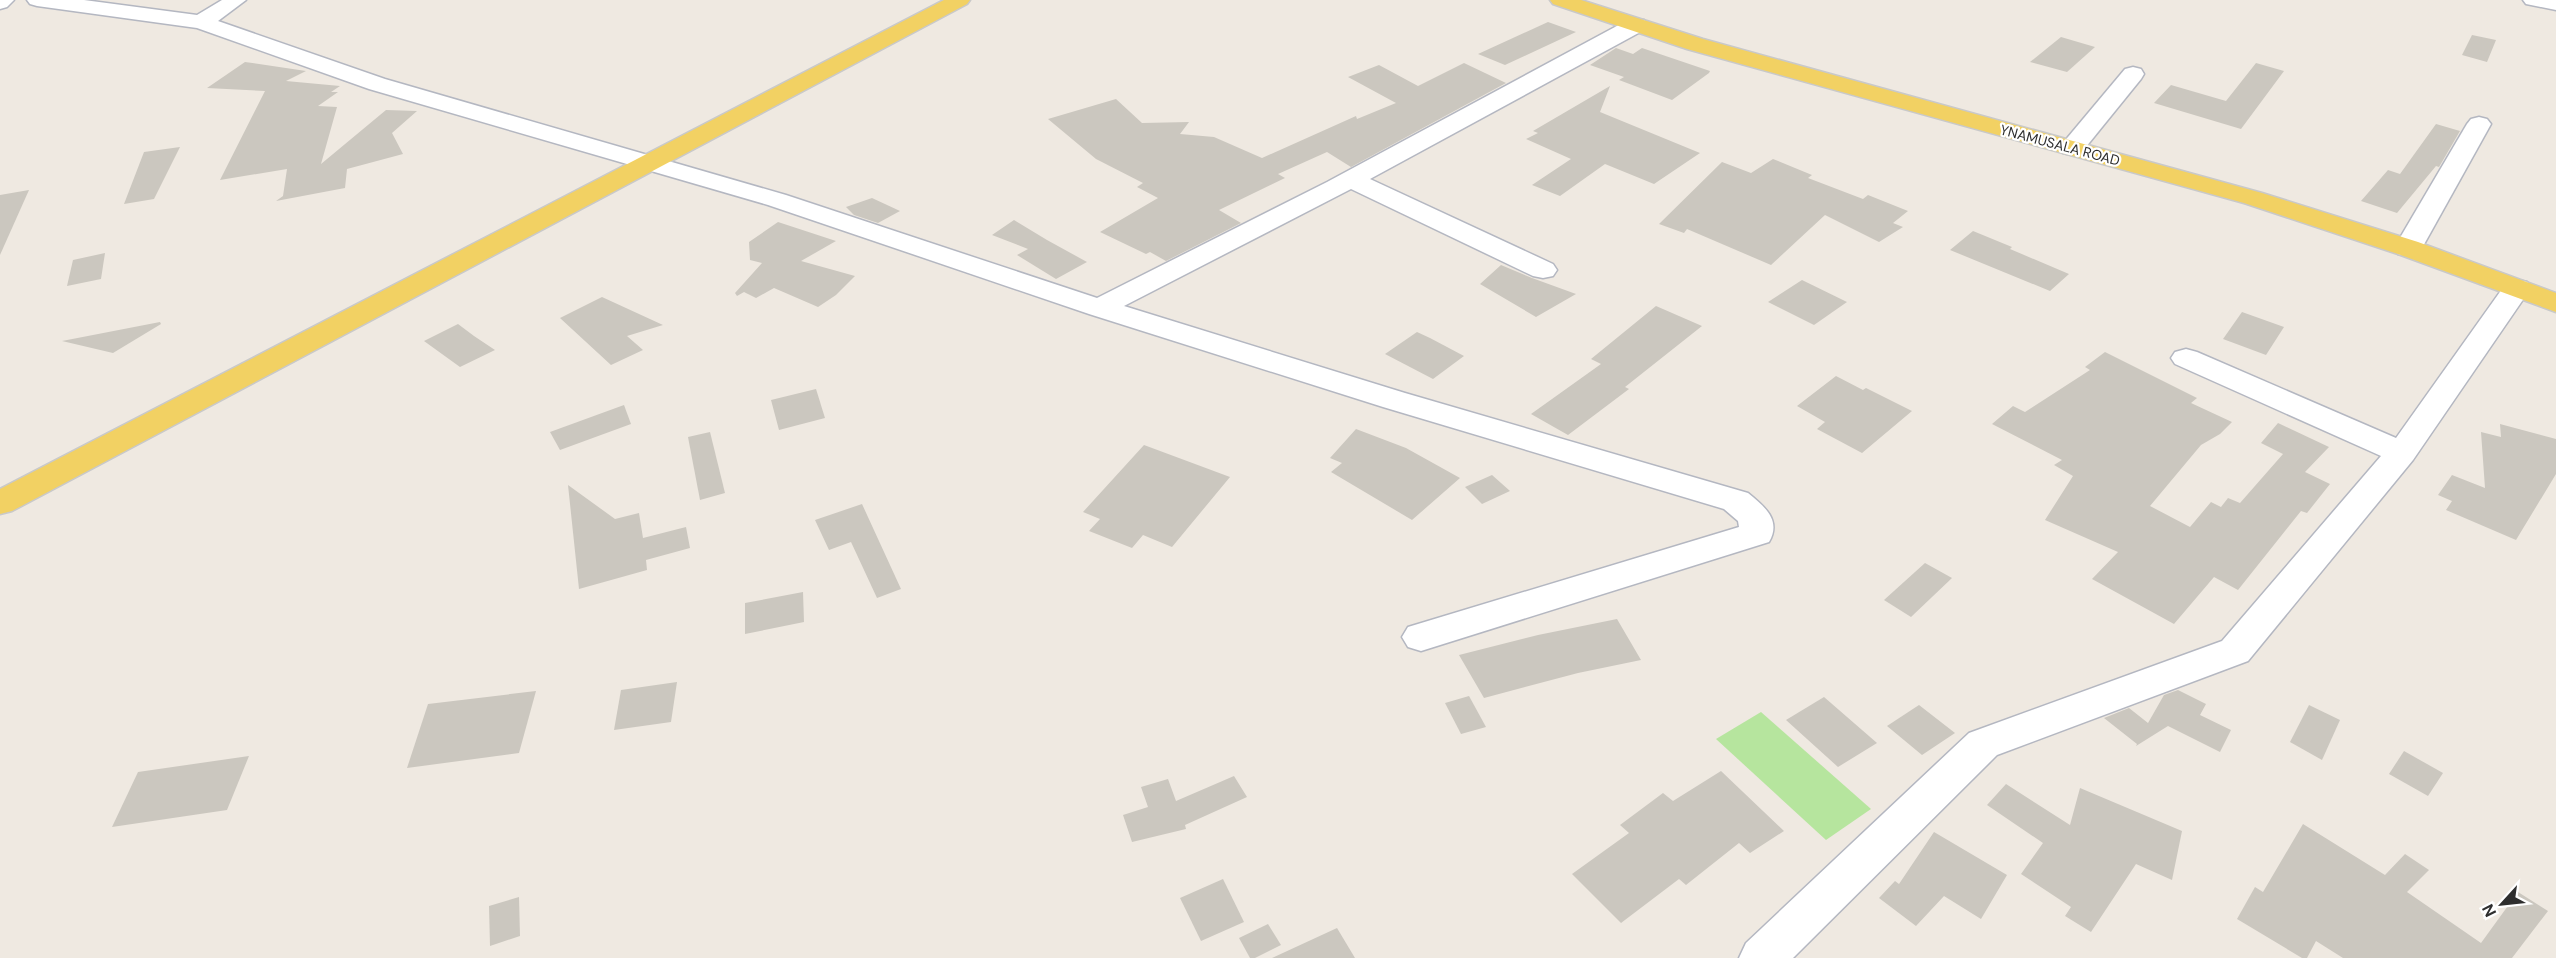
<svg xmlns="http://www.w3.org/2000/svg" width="2556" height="958" viewBox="0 0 2556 958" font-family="'DM Sans',sans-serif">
<rect width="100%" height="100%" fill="#efe9e1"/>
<polygon fill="#b6e59e" points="1761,712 1871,809 1826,840 1716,739"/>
<g fill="#cbc7bf">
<polygon points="1548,22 1576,32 1505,65 1478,54"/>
<polygon points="2472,35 2496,40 2487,62 2462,55"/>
<polygon points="2061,37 2095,47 2067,72 2030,62"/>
<polygon points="1616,48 1633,54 1642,48 1710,71 1709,73 1672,100 1619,80 1624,77 1590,65"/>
<polygon points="245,62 306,71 286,81 340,86 331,92 338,92 318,106 337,107 321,164 386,110 417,111 392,133 403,154 347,169 345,188 276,201 283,196 287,169 220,180 265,91 207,88"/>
<polygon points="1464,63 1506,83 1351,167 1327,152 1278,174 1285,178 1219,210 1241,223 1166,261 1150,252 1146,254 1100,232 1158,198 1137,187 1143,183 1096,159 1048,119 1116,99 1142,123 1189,122 1180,134 1214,137 1262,158 1356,116 1357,119 1396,103 1348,77 1379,65 1418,86"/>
<polygon points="2256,63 2284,71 2241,129 2154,103 2171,85 2226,101"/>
<polygon points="1610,86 1600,112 1700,153 1654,184 1605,164 1560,196 1532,185 1571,159 1526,139 1538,133 1533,131"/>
<polygon points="2436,124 2460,131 2439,167 2436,166 2397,213 2361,201 2388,170 2400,174"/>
<polygon points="180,147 154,199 124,204 144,152"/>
<polygon points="1773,159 1812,175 1808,178 1863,199 1868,195 1908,211 1893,223 1903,227 1879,242 1825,215 1771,265 1687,229 1684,233 1659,224 1722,162 1751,173"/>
<polygon points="29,190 0,255 0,195"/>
<polygon points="872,198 900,211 878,223 854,215 846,207"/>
<polygon points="1014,220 1047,240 1087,262 1056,279 1017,255 1028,249 992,235"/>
<polygon points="778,222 836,241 801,261 855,276 836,295 818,307 774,288 756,298 744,292 737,296 735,293 762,263 750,260 749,242"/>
<polygon points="1973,231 2012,247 2010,249 2069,274 2050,291 1950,250"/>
<polygon points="105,253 101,279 67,286 73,260"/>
<polygon points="1501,265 1532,278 1576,294 1536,317 1480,284"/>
<polygon points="1802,280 1847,302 1814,325 1768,302"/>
<polygon points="602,297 663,325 627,336 643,350 611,365 560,318"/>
<polygon points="1656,306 1702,326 1625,387 1629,389 1568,435 1531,414 1601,364 1591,359"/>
<polygon points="2242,312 2284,327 2266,355 2223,339"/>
<polygon points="160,322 161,324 113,353 62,341"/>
<polygon points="458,324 474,336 495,350 460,367 424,341"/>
<polygon points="1417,332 1430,338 1464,356 1433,379 1385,354"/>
<polygon points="2105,352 2197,398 2191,403 2232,422 2220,434 2201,445 2150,506 2190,527 2211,502 2221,507 2228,498 2240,503 2283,454 2261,443 2278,423 2329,447 2305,472 2330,484 2307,513 2301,511 2238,590 2214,577 2174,624 2092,579 2118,552 2045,520 2073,476 2054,465 2062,460 1992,424 2013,406 2025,412 2090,370 2085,367"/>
<polygon points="1836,376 1863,390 1866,388 1912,411 1862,453 1817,429 1825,422 1797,406"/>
<polygon points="816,389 825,418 779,430 771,400"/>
<polygon points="624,405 631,424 560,450 550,432"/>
<polygon points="2500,424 2556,439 2556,474 2516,540 2446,510 2452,501 2438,495 2452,475 2485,488 2481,432 2501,437"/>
<polygon points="1356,429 1406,448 1460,478 1412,520 1331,472 1342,463 1330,458"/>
<polygon points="710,432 725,493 700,500 688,437"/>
<polygon points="1144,445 1230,477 1172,547 1143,535 1132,548 1089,531 1100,519 1083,512"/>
<polygon points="1492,475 1510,491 1482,504 1465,487"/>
<polygon points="568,485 615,519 639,513 643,538 686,527 690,548 646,560 647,570 579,589"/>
<polygon points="862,504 901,589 877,598 851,542 829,550 815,520"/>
<polygon points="1925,563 1952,578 1911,617 1884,600"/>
<polygon points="803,592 804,622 745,634 745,603"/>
<polygon points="1617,619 1641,660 1578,673 1484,698 1459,655 1538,635"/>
<polygon points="677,682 671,722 614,730 621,690"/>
<polygon points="2178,690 2206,704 2200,715 2231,730 2220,752 2168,726 2136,746 2137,744 2104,718 2129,708 2148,723 2164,695"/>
<polygon points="536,691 519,753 407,768 428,704"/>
<polygon points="1469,696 1486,727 1461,734 1445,703"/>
<polygon points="1824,697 1877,743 1838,767 1786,720"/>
<polygon points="1919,705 1955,733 1922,755 1887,726"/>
<polygon points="2309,705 2340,720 2322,760 2290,742"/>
<polygon points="2404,751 2443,773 2428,796 2389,774"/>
<polygon points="249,756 227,810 112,827 138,772"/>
<polygon points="1721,771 1784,831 1750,853 1739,843 1686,885 1679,879 1621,923 1572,874 1629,833 1620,825 1663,793 1673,801"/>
<polygon points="1234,776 1247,797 1185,825 1186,829 1132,842 1123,815 1148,807 1141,787 1168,779 1176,801"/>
<polygon points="2006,784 2070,825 2080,788 2182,831 2172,880 2136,864 2091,932 2065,916 2071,907 2021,874 2043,843 1987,805"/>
<polygon points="2303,824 2385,875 2405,854 2429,870 2407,892 2481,943 2518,892 2548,911 2512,958 2343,958 2316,941 2307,958 2302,958 2237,919 2255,887 2263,892"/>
<polygon points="1934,832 2007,875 1981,919 1944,896 1916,926 1879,898 1895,881 1899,884"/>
<polygon points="1223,879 1244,922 1201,941 1180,898"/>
<polygon points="519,897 520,936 490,946 489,906"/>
<polygon points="1268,924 1281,945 1255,958 1250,958 1239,938"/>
<polygon points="1337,928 1355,958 1272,958"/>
</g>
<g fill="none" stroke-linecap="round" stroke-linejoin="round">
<g stroke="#b4b7c1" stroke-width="3">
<g id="minor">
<polygon points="0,0 14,0 7,7 0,9"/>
<path d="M27 0H84L197 15 222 0H246L218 21 385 79 786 195 1097 298 1327 182 1628 20H1644L1647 25 1644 30 1370 179 1553 264 1557 270 1553 276 1543 278 1533 276 1351 189 1124 306 1405 393 1748 493C1764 506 1782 520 1769 542L1421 651 1408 647 1402 637 1408 627 1739 527 1738 521 1724 509 1383 407 1089 314 768 205 369 89 197 28 37 6 30 4Z"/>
<polygon points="2523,0 2556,0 2556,10 2526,4"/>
<polygon points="2133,67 2141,69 2144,74 2141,79 2081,153 2072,155 2063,153 2060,148 2063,143 2125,69"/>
<polygon points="2479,117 2487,119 2491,124 2422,248 2418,254 2408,256 2398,254 2394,248 2467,124 2471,119"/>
<polygon points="2517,280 2527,282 2531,288 2413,460 2248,661 1997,755 1793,958 1739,958 1746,943 1969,733 2222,641 2381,456 2175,364 2171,358 2175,352 2186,349 2197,352 2396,438 2507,282"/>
</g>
</g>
<g stroke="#c9c9c9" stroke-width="3">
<g id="major">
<polygon points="944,0 970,0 967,4 12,511 0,514 0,489"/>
<polygon points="1550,0 1581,0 1703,39 2262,193 2418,242 2556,293 2556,312 2398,254 2244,203 1687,49 1553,4"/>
</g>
</g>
<use href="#minor" fill="#fff" fill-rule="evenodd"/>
<use href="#major" fill="#f2d163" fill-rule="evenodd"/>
</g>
<g text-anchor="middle" stroke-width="4.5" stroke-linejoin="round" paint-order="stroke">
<g font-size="14" fill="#2e2e2e" stroke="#fff">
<text transform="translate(2060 145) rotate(15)" y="5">YNAMUSALA ROAD</text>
</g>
</g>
<g transform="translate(2502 904) rotate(243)" stroke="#ffffff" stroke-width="4.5" paint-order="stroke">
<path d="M0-4.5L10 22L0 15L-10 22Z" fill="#2e2e2e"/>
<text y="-9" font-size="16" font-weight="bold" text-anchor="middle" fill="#2e2e2e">N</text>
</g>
</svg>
